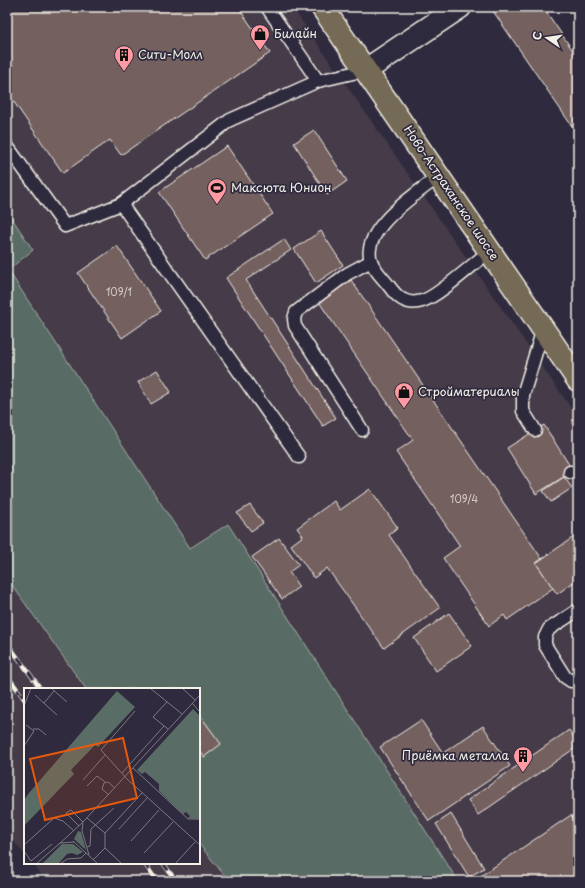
<svg xmlns="http://www.w3.org/2000/svg" width="585" height="888" viewBox="0 0 585 888" font-family="'Playpen Sans',sans-serif">
<rect width="100%" height="100%" fill="#2f2a3d"/>
<filter id="ink" filterUnits="userSpaceOnUse"><feTurbulence type="fractalNoise" baseFrequency=".025" numOctaves="2"/><feDisplacementMap in="SourceGraphic" scale="8" xChannelSelector="R" yChannelSelector="G"/><feConvolveMatrix kernelMatrix="1 2 1 2 8 2 1 2 1" color-interpolation-filters="sRGB"/></filter>
<g filter="url(#ink)">
<g fill="#443a48">
<polygon points="7,7 292,7 578,418 578,881 458,881 228,524 190,548 8,270 33,250 7,211"/>
<polygon points="7,578 86,689 25,689 25,855 7,833"/>
<polygon points="199,844 229,881 46,881 32,863 199,863"/>
</g>
<polygon fill="#596c65" stroke="#a6aea6" points="7,211 33,250 8,270 190,548 228,524 458,881 229,881 199,844 199,689 86,689 7,578"/>
<g fill="#746161" stroke="#f4f1e8">
<polygon points="7,7 238,7 270,53 121,155 110,140 63,173 7,92"/>
<polygon points="500,7 543,7 578,58 578,135 493,11"/>
<polygon points="314,130 347,181 327,195 294,143"/>
<polygon points="227,146 273,214 205,260 159,192"/>
<polygon points="321,231 343,265 316,283 294,249"/>
<polygon points="284,239 291,250 246,280 336,418 323,426 226,278"/>
<polygon points="117,246 161,311 122,338 78,273"/>
<polygon points="351,280 542,559 536,563 553,588 507,620 504,615 489,626 443,558 460,546 396,452 413,440 319,302"/>
<polygon points="157,370 171,392 151,404 138,382"/>
<polygon points="544,425 573,471 536,494 507,448"/>
<polygon points="564,477 572,488 551,502 543,491"/>
<polygon points="370,489 398,528 389,535 440,608 384,648 327,568 314,578 291,545 303,536 297,528 334,501 340,510"/>
<polygon points="250,505 263,523 251,531 237,513"/>
<polygon points="578,534 578,579 557,594 536,563"/>
<polygon points="279,538 299,565 289,572 299,587 282,599 252,557"/>
<polygon points="449,613 472,646 436,671 414,638"/>
<polygon points="199,714 221,744 204,757 199,750"/>
<polygon points="421,720 443,753 483,726 510,766 429,821 380,747"/>
<polygon points="569,730 578,743 578,746 478,815 468,800"/>
<polygon points="451,814 484,868 469,877 436,824"/>
<polygon points="571,815 578,825 578,881 473,881"/>
</g>
<g fill="none" stroke-linecap="round" stroke-linejoin="round">
<g stroke="#f4f1e8" stroke-width="15">
<g id="service">
<polyline points="267,7 318,81"/>
<polyline points="7,146 65,226 121,204 230,120 318,81 366,70"/>
<path d="M439 176C418 193 360 229 371 261 374 270 383 278 389 286 397 297 406 306 422 301 438 297 475 262 490 251"/>
<polyline points="121,204 299,457"/>
<polyline points="362,430 295,326 294,319 296,312 347,274 371,261"/>
<polyline points="535,430 523,411 523,395 543,329"/>
<polyline points="570,472 578,473"/>
<polyline points="578,610 549,629 545,637 545,645 565,677 571,681 578,681"/>
</g>
</g>
<g stroke="#f4f1e8" stroke-width="25">
<polyline id="minor" points="366,70 460,7"/>
</g>
<g stroke="#f4f1e8" stroke-width="25">
<polyline id="primary" points="322,7 578,380"/>
</g>
<use href="#service" stroke="#2f2a3d" stroke-width="12"/>
<use href="#minor" stroke="#2f2a3d" stroke-width="22"/>
<use href="#primary" stroke="#756a55" stroke-width="22"/>
<g stroke="#f4f1e8" stroke-width="4.5">
<g id="rail">
<polyline points="7,643 41,689"/>
<polyline points="7,675 25,700"/>
<polyline points="144,863 157,881"/>
<polyline points="163,863 176,881"/>
</g>
</g>
<use href="#rail" stroke="#2f2a3d" stroke-width="3" stroke-dasharray="9" stroke-linecap="butt"/>
</g>
</g>
<defs>
<g id="shop-pin" transform="scale(1)"><path d="M0 17L-7.5 6A9.5 9.5 0 1 1 7.5 6Z" fill="#ff9aa2" stroke="#2f2a3d"/><path d="M-5-2.5h2.3a2.7 3.5 0 0 1 5.4 0H5L5.5 6h-11ZM-1.5-2.5h3a1.5 2.3 0 0 0-3 0Z" fill="#111"/></g>
<g id="building-pin" transform="scale(1)"><path d="M0 17L-7.5 6A9.5 9.5 0 1 1 7.5 6Z" fill="#ff9aa2" stroke="#2f2a3d"/><path d="M-4-6H4V6H1V3H-1V6H-4ZM-2.5-4.3h1.7v1.8h-1.7ZM.8-4.3h1.7v1.8H.8ZM-2.5-1h1.7V.8h-1.7ZM.8-1h1.7V.8H.8Z" fill="#111"/></g>
<g id="stadium-pin" transform="scale(1)"><path d="M0 17L-7.5 6A9.5 9.5 0 1 1 7.5 6Z" fill="#ff9aa2" stroke="#2f2a3d"/><path d="M0-5a6.5 5 0 1 0 0 10a6.5 5 0 1 0 0-10ZM-3.5-1.8h7v3.6h-7Z" fill="#111"/></g>
</defs>
<g fill-rule="evenodd">
<use href="#shop-pin" x="260" y="34"/>
<use href="#building-pin" x="124" y="55"/>
<use href="#stadium-pin" x="217" y="188"/>
<use href="#shop-pin" x="404" y="392"/>
<use href="#building-pin" x="523" y="756"/>
</g>
<g text-anchor="middle" stroke-width="3.5" stroke-linejoin="round" paint-order="stroke">
<g font-size="10" fill="#d4cdc6">
<text x="119" y="296">109/1</text>
<text x="464" y="503">109/4</text>
</g>
<g font-size="12" fill="#f4f1e8" stroke="#2f2a3d" text-anchor="start">
<text x="274" y="38">Билайн</text>
<text x="138" y="59">Сити-Молл</text>
<text x="231" y="192">Максюта Юнион</text>
<text x="418" y="396">Стройматериалы</text>
<text x="509" y="760" text-anchor="end">Приёмка металла</text>
</g>
<g font-size="12" fill="#f4f1e8" stroke="#2f2a3d">
<text transform="translate(451 193) rotate(56)" y="4">Ново-Астраханское шоссе</text>
</g>
</g>
<g transform="translate(24 688)">
<rect width="176" height="176" fill="#2f2a3d"/>
<path d="M93 3 111 19 74 59 71 57 47 82 50 86 0 138V112L5 105ZM169 21 176 28V131L164 130 166 128 162 124 159 126 135 103V96L121 84 118 86 113 82ZM54 143 57 144 62 162 50 151ZM38 156H49L59 164 53 167 48 165 43 166 35 175 18 176Z" fill="#596c65"/>
<path fill="none" stroke="#7e7a81" stroke-width="1" d="M27 0 43 14M126 0 158 26M158 0 171 12M11 7 33 27M143 14 129 29 144 41M20 15 30 3M168 15 176 24M0 18 7 0M111 23 77 62 103 91 176 157M9 41H15L22 47M0 58 10 43 2 37M109 80 164 131H176M98 85 140 38M59 92 81 67M63 98 73 88 81 94M85 107 78 101 80 95 84 94 91 100M63 130 81 145M59 135 58 143 65 167M55 138 42 125 47 122 59 134M95 141 123 110M49 153 74 176M107 153 135 122M0 157 30 130 39 133 50 143M34 157 59 134 176 7M63 159 66 158 67 141 90 120M81 160 98 176M0 163 7 173 28 156M120 165 149 134M69 172 81 160V145L118 105M12 176 36 155 50 154M36 176 43 171 57 170 62 165M151 176 171 154"/>
<path fill="#e8590c" fill-opacity="0.15" stroke="#e8590c" stroke-width="2" d="M99 50 113 110 21 132 6 71Z"/>
<rect width="176" height="176" fill="none" stroke="#f4f1e8" stroke-width="2"/>
</g>
<rect width="585" height="888" fill="none" stroke="#2f2a3d" stroke-width="24"/>
<rect x="12" y="12" width="561" height="864" fill="none" stroke="#f4f1e8" stroke-width="1.5" filter="url(#ink)"/>
<g transform="translate(547 38) rotate(283)" stroke="#2f2a3d" stroke-width="3" paint-order="stroke">
<path d="M0-3L7 15L0 10L-7 15Z" fill="#f4f1e8"/>
<text y="-6" font-size="11" font-weight="bold" text-anchor="middle" fill="#f4f1e8">С</text>
</g>
</svg>
